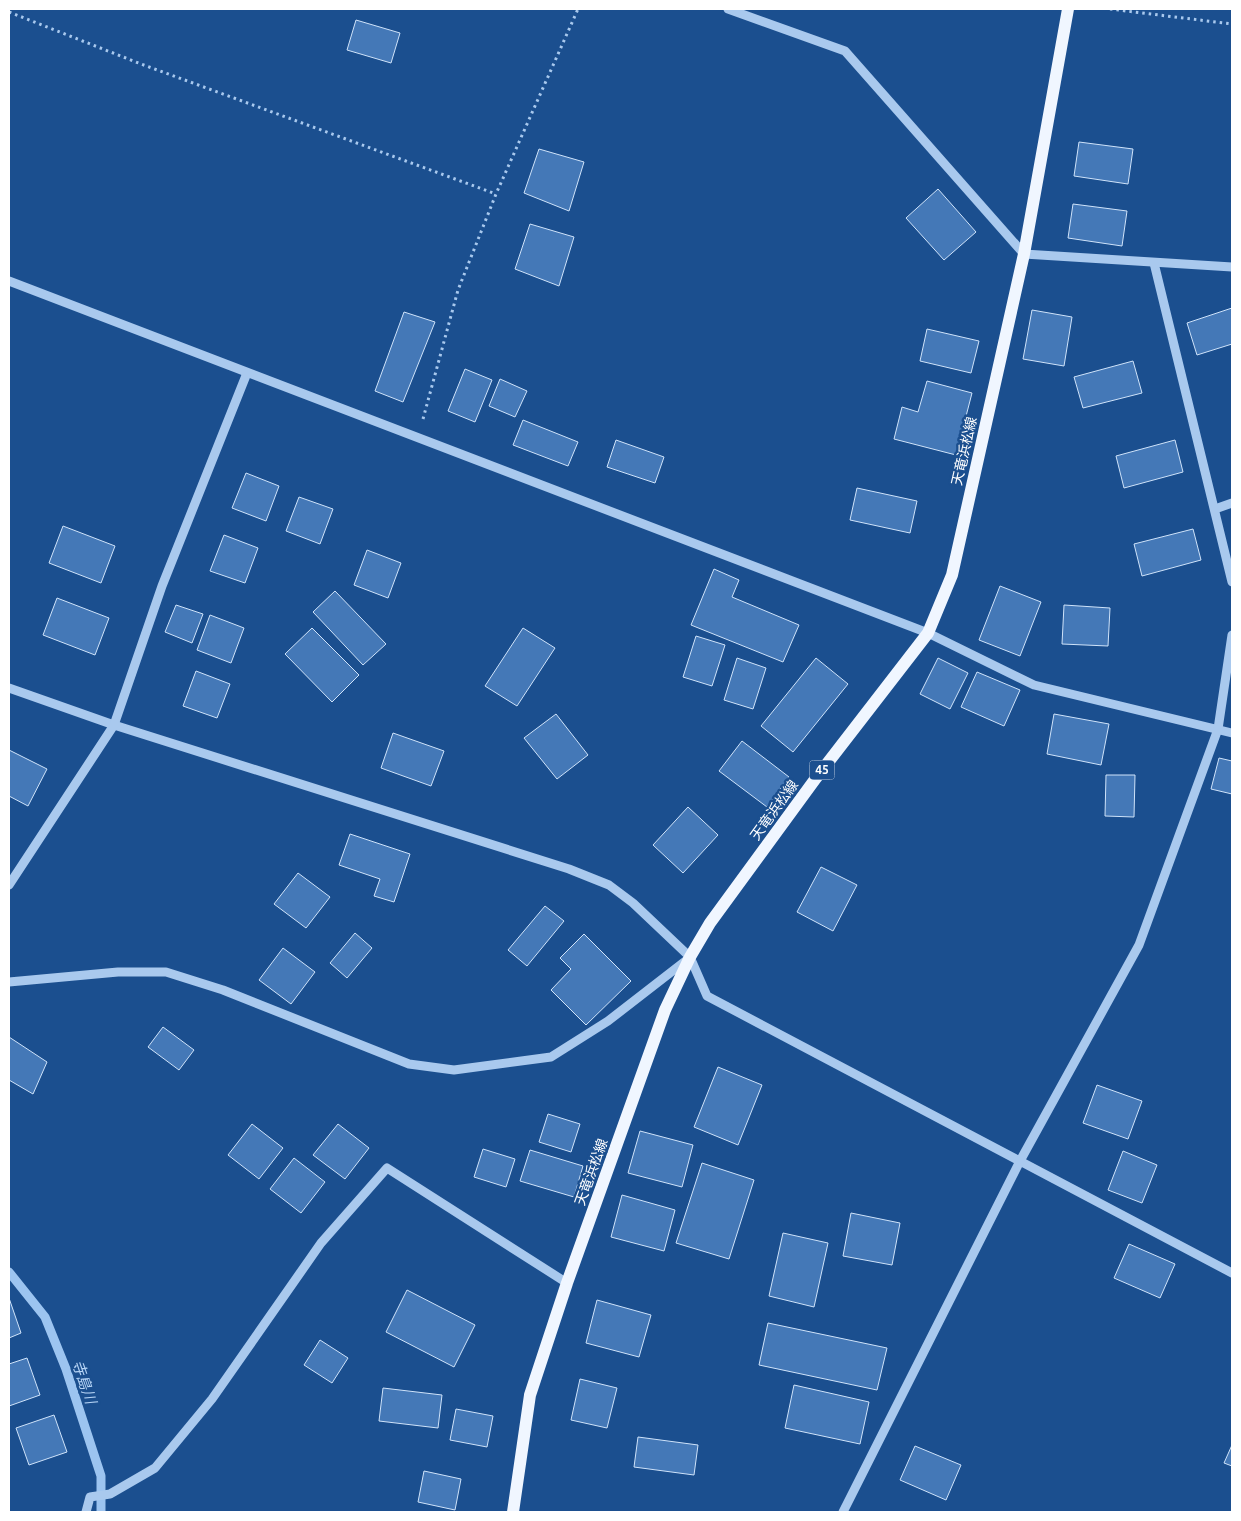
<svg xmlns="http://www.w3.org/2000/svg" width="1241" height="1521" viewBox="0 0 1241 1521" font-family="Ubuntu,'Noto Sans JP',sans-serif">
<rect width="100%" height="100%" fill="#1b4f8f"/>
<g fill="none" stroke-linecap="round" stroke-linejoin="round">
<polyline stroke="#9cc4f0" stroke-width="9" points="9,1272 45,1317 66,1369 101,1476 101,1512"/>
</g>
<g fill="#4478b7" stroke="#cfe3fa">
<polygon points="356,20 400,33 391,63 347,50"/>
<polygon points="1079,142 1133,149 1128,184 1074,176"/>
<polygon points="539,149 584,162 569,211 524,193"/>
<polygon points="938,189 976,232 944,260 906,218"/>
<polygon points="1073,204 1127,211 1122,246 1068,238"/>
<polygon points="530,224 574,237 559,286 515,269"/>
<polygon points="1232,308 1232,344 1197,355 1187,323"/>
<polygon points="1032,310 1072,317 1064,366 1023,359"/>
<polygon points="404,312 435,322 403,402 375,391"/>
<polygon points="927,329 979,341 971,373 920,361"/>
<polygon points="1133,361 1142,393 1083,408 1074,377"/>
<polygon points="465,369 492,380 475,422 448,411"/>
<polygon points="500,379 527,391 515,417 489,406"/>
<polygon points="927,381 972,393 956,455 894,439 902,407 918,412"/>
<polygon points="523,420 578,442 568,466 513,445"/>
<polygon points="616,440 664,457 655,483 607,467"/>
<polygon points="1175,440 1183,472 1124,488 1116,456"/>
<polygon points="246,473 279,486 266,521 232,508"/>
<polygon points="857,488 917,501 910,533 850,520"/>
<polygon points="299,497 333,509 320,544 286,531"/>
<polygon points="63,526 115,546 101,583 49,563"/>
<polygon points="1193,529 1201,560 1142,576 1134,544"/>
<polygon points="224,535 258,548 245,583 210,571"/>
<polygon points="367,550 401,563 388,598 354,585"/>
<polygon points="714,569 739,580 732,597 799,625 783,662 691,625"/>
<polygon points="1000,586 1041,602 1020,656 979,640"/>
<polygon points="335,591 386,644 363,665 313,612"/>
<polygon points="57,598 109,618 95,655 43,635"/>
<polygon points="176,605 203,614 192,643 165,632"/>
<polygon points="1064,605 1110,608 1108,646 1062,644"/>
<polygon points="210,615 244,628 231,663 197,650"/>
<polygon points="312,628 359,675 332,702 285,654"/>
<polygon points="523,628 555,648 517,706 485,686"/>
<polygon points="696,636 725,645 712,686 683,677"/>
<polygon points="737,658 766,668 753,709 724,700"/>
<polygon points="816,658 848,684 793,752 761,726"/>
<polygon points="938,658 968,673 950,709 920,694"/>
<polygon points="196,671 230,684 217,718 183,706"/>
<polygon points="977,672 1020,690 1004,726 961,707"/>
<polygon points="556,714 588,755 557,779 524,738"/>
<polygon points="1054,714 1109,724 1101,765 1047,754"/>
<polygon points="393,733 444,751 431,786 381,768"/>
<polygon points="742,741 789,777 767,807 719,771"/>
<polygon points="9,750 47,769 28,806 9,796"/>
<polygon points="1219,758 1232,761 1232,794 1211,789"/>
<polygon points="1106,775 1135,775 1134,817 1105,816"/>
<polygon points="688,807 718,835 683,873 653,845"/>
<polygon points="350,834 410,854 394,902 374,896 380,879 339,865"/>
<polygon points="821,867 857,885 833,931 797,912"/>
<polygon points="298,873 330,897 306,928 274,904"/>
<polygon points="545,906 564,921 527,966 508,950"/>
<polygon points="355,933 372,948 347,978 330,963"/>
<polygon points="584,934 631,981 586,1025 551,990 571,969 560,958"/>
<polygon points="283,948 315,972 291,1004 259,980"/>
<polygon points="163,1027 194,1050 179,1070 148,1047"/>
<polygon points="9,1037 47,1062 33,1094 9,1080"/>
<polygon points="718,1067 762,1085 738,1145 694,1127"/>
<polygon points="1097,1085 1142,1101 1128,1139 1083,1123"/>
<polygon points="548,1114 580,1124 571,1152 539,1142"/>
<polygon points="252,1124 283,1148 259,1179 228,1155"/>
<polygon points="338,1124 369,1148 345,1179 313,1155"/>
<polygon points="640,1131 693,1145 682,1187 628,1173"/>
<polygon points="483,1149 515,1159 506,1187 474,1177"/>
<polygon points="530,1150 583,1166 574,1197 520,1181"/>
<polygon points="1123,1151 1157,1165 1142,1203 1108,1190"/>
<polygon points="294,1158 325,1182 301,1213 270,1189"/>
<polygon points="702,1163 754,1180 729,1259 676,1243"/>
<polygon points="622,1195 675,1210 664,1251 611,1237"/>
<polygon points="851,1213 900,1223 892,1265 843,1256"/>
<polygon points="783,1233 828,1243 814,1307 769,1296"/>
<polygon points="1129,1244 1175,1264 1160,1298 1114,1278"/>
<polygon points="407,1290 475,1325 454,1367 386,1332"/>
<polygon points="9,1298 21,1333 9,1338"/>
<polygon points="597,1300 651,1315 639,1357 586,1343"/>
<polygon points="768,1323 887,1348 877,1390 759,1365"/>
<polygon points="320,1340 348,1358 332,1383 304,1365"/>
<polygon points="27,1358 40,1395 9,1406 9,1364"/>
<polygon points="580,1379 617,1388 607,1428 571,1420"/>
<polygon points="794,1385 869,1402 860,1444 785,1428"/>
<polygon points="383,1388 442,1395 438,1428 379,1421"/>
<polygon points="456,1409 493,1416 487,1447 450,1440"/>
<polygon points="54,1415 67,1452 29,1465 16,1428"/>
<polygon points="638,1437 698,1445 694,1475 634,1467"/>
<polygon points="1232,1445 1232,1466 1224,1463"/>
<polygon points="915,1446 961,1465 946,1500 900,1480"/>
<polygon points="424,1471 461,1479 455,1510 418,1502"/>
</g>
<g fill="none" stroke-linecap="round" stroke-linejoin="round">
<g stroke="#a9c9ee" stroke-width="3" stroke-dasharray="2.5 4" stroke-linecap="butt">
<polyline points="1110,9 1232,24"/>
<polyline points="9,12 141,64 496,194"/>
<polyline points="423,419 458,290 496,194 578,9"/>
</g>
<g stroke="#a9c9ee" stroke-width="9">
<polyline points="728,9 845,51 1024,254 1232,267"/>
<polyline points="1154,263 1232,582"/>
<polyline points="9,281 928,633 1034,685 1232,733"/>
<polyline points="1215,509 1232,503"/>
<polyline points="9,688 114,725 569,869 609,885 633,903 690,957 707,996 1232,1273"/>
<polyline points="9,885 114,725 162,586 247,373"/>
<polyline points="9,982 118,972 166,972 223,990 409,1064 454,1070 551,1057 608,1021 688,959"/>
<polyline points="86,1512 90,1497 110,1494 155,1468 212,1399 321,1243 387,1168 567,1283"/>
<polyline points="843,1512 1020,1161 1139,945 1218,729 1232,635"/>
</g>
<polyline stroke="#f0f6ff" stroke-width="12" points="513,1512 530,1395 567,1283 665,1010 690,957 710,923 816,778 928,633 952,575 1024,254 1068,9"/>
</g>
<g text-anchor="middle" stroke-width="5" stroke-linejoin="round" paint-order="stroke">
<rect fill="#1b4f8f" stroke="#bbcadd" stroke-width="1" x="809.5" y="760.5" width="25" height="19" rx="4"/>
<g font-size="12" font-weight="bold" fill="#fff">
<text x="822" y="774">45</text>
</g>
<g font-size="14" fill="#fff" stroke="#1b4f8f">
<text transform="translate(964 451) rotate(-77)" y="5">天竜浜松線</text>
<text transform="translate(774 810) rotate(-54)" y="5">天竜浜松線</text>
<text transform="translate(591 1172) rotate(-70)" y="5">天竜浜松線</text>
</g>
<g font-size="15" font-style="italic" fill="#b5d3f5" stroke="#1b4f8f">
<text transform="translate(84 1382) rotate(71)" y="5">寺島川</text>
</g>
</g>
<rect width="1241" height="1521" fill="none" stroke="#ffffff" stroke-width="20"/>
</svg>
